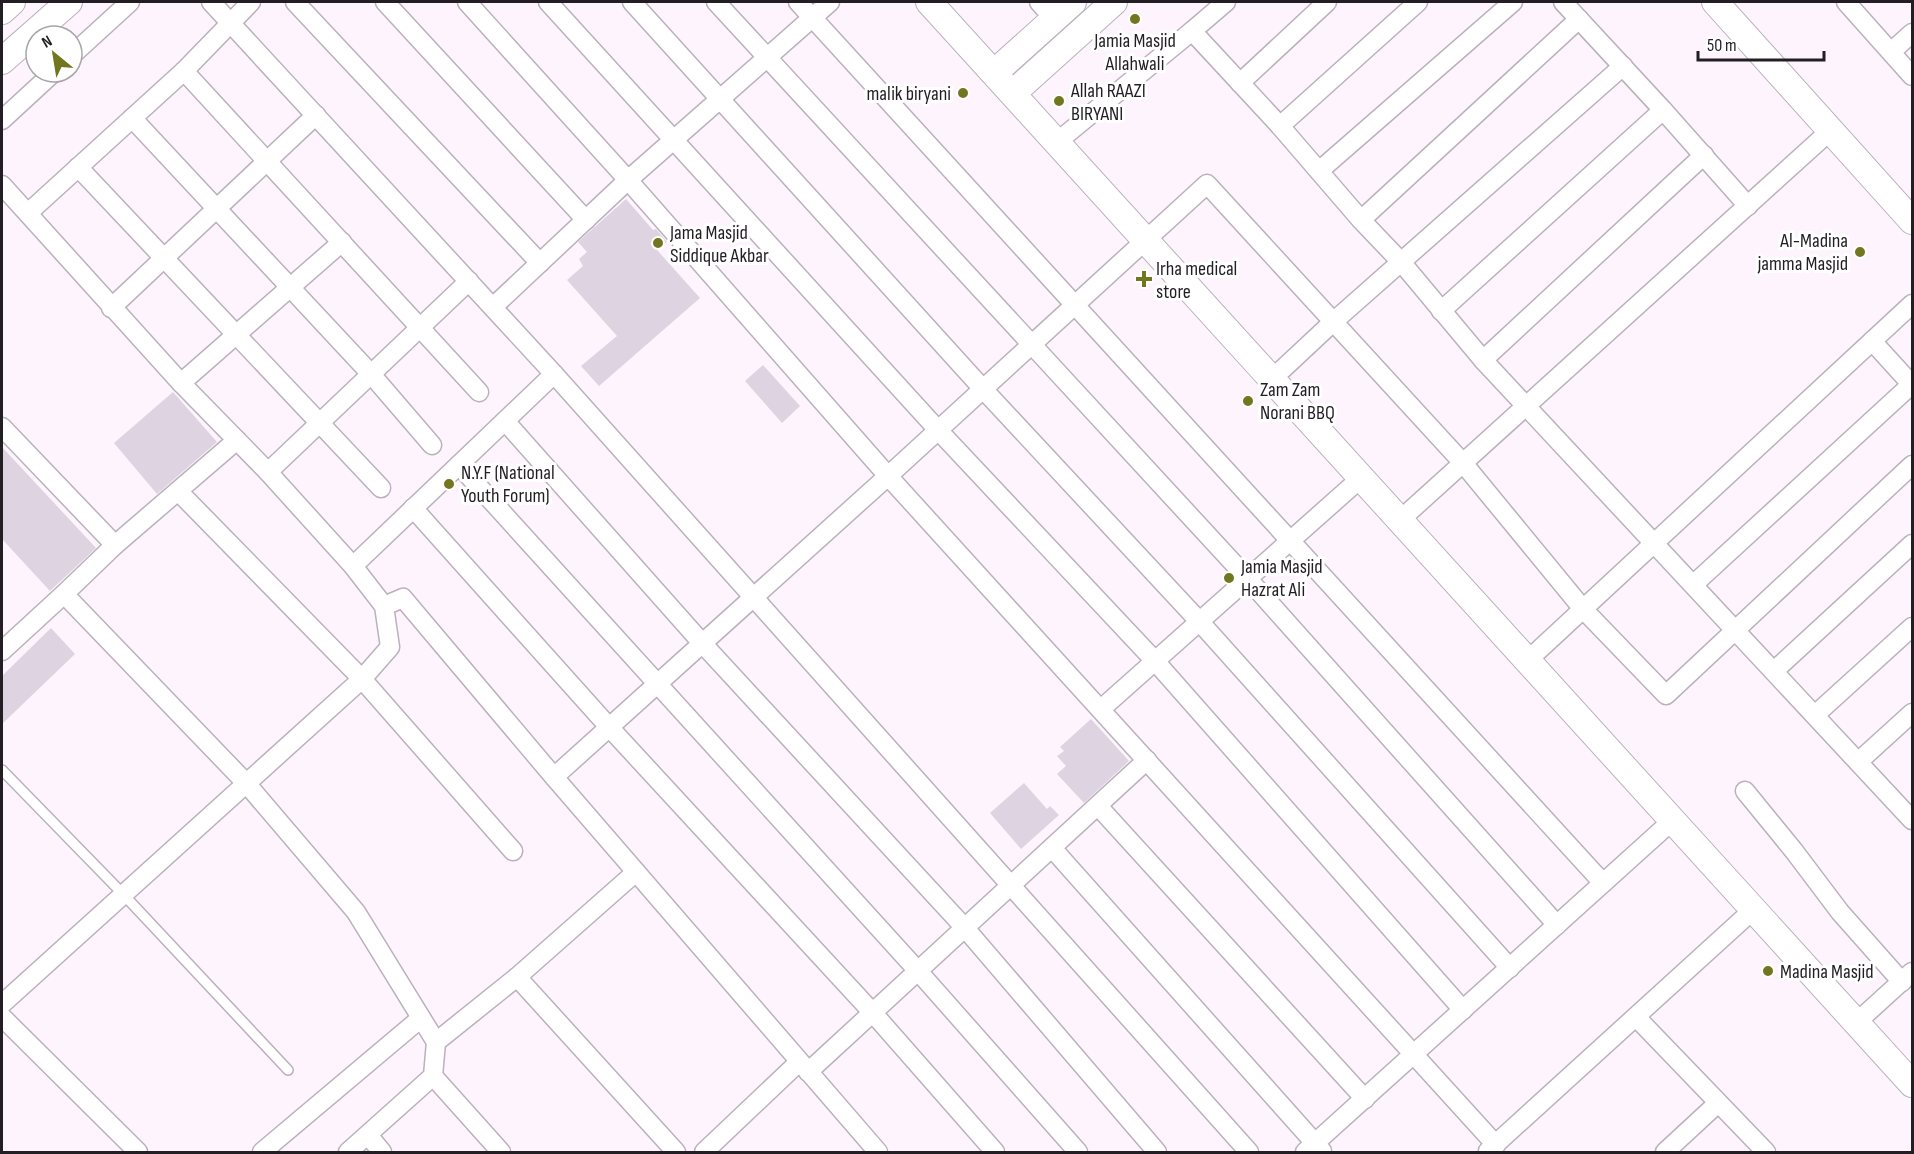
<svg xmlns="http://www.w3.org/2000/svg" width="1914" height="1154" viewBox="0 0 1914 1154" font-family="'Sofia Sans Condensed',sans-serif">
<rect width="100%" height="100%" fill="#fdf4fe"/>
<g fill="#ded3e0">
<polygon points="626,199 653,230 656,229 667,242 657,250 700,298 599,386 581,366 617,336 567,280 583,266 579,259 587,252 578,242"/>
<polygon points="763,365 800,406 782,423 745,381"/>
<polygon points="173,392 217,442 157,494 114,443"/>
<polygon points="2,447 96,548 50,591 2,539"/>
<polygon points="51,628 75,654 2,724 2,676"/>
<polygon points="1091,719 1129,761 1084,803 1057,774 1066,766 1057,756 1064,751 1060,747"/>
<polygon points="1024,783 1047,809 1050,806 1059,815 1021,849 990,813"/>
</g>
<g fill="none" stroke-linecap="round" stroke-linejoin="round">
<g stroke="#bbb1bd" stroke-width="12">
<polyline id="lane" points="2,770 123,894 288,1070"/>
</g>
<g stroke="#bbb1bd" stroke-width="21">
<g id="street">
<polyline points="211,2 554,374 1249,1152"/>
<polyline points="295,2 540,263"/>
<polyline points="385,2 586,220"/>
<polyline points="467,2 628,180 888,476 1496,1145"/>
<polyline points="548,2 938,430 1155,661 1463,1010"/>
<polyline points="632,2 983,389 1199,621 1510,968"/>
<polyline points="716,2 1248,579 1557,925"/>
<polyline points="798,2 1603,883"/>
<polyline points="1039,2 1054,19"/>
<polyline points="1226,2 1192,31 1280,126 1361,220 1402,263 1483,360 1912,820"/>
<polyline points="1563,2 1663,110 1748,206"/>
<polyline points="1846,2 1912,76"/>
<polyline points="1891,52 1912,33"/>
<polyline points="72,55 130,2"/>
<polyline points="184,71 479,392"/>
<polyline points="1240,83 1327,2"/>
<polyline points="132,118 371,374 432,445"/>
<polyline points="2,120 54,72"/>
<polyline points="1280,126 1418,2"/>
<polyline points="1057,142 1192,31"/>
<polyline points="78,167 381,488"/>
<polyline points="1319,171 1513,2"/>
<polyline points="2,185 181,383 268,472 353,566 384,606 390,647 362,679 2,1004"/>
<polyline points="28,213 184,71 251,2"/>
<polyline points="1361,220 1579,19"/>
<polyline points="493,307 628,180 830,2"/>
<polyline points="111,308 316,115"/>
<polyline points="1441,311 1663,110"/>
<polyline points="1872,341 1912,385"/>
<polyline points="1483,360 1704,155"/>
<polyline points="1272,379 1333,322 1623,66"/>
<polyline points="181,383 342,242"/>
<polyline points="505,421 702,643 965,928 1157,1152"/>
<polyline points="2,427 115,545 237,440"/>
<polyline points="459,465 918,971 1078,1152"/>
<polyline points="268,472 469,281"/>
<polyline points="178,491 362,679 513,851"/>
<polyline points="413,508 609,727 873,1013 995,1152"/>
<polyline points="1400,520 1831,130"/>
<polyline points="353,566 554,374"/>
<polyline points="1694,584 1912,384"/>
<polyline points="64,594 246,783 356,912 436,1042"/>
<polyline points="384,606 403,598 554,777 878,1152"/>
<polyline points="2,651 64,594 115,545"/>
<polyline points="1528,660 1912,304"/>
<polyline points="1774,671 1912,544"/>
<polyline points="1101,709 1362,477"/>
<polyline points="1815,715 1912,627"/>
<polyline points="1858,762 1912,713"/>
<polyline points="554,777 888,476 1207,184 1463,463 1583,609 1666,695 1912,465"/>
<polyline points="1745,791 1794,851 1840,912 1902,982"/>
<polyline points="1098,806 1365,1099"/>
<polyline points="1052,848 1322,1151"/>
<polyline points="517,977 676,1152"/>
<polyline points="2,1017 138,1152"/>
<polyline points="1636,1017 1766,1152"/>
<polyline points="1857,1022 1912,972"/>
<polyline points="808,1072 1147,760"/>
<polyline points="433,1076 501,1152"/>
<polyline points="368,1135 382,1152"/>
<polyline points="1488,1151 1754,909"/>
<polyline points="262,1152 421,1018"/>
<polyline points="348,1152 433,1076 436,1042 517,977 636,872"/>
<polyline points="704,1152 799,1062"/>
<polyline points="1305,1152 1673,820"/>
<polyline points="1665,1152 1718,1103"/>
</g>
</g>
<g stroke="#bbb1bd" stroke-width="28">
<g id="secondary">
<polyline points="929,2 1912,1084"/>
<polyline points="1715,2 1912,221"/>
<polyline points="2,11 12,2"/>
<polyline points="2,61 69,2"/>
<polyline points="994,73 1073,2"/>
<polyline points="1013,93 1114,2"/>
</g>
</g>
<use href="#lane" stroke="#fff" stroke-width="9"/>
<use href="#street" stroke="#fff" stroke-width="18"/>
<use href="#secondary" stroke="#fff" stroke-width="26"/>
</g>
<g fill="#72761e" stroke="#fff" stroke-width="2">
<circle cx="1135" cy="19" r="6"/>
<circle cx="963" cy="93" r="6"/>
<circle cx="1059" cy="101" r="6"/>
<circle cx="658" cy="243" r="6"/>
<circle cx="1860" cy="252" r="6"/>
<path d="M1141 270h6v6h6v6h-6v6h-6v-6h-6v-6h6z"/>
<circle cx="1248" cy="401" r="6"/>
<circle cx="449" cy="484" r="6"/>
<circle cx="1229" cy="578" r="6"/>
<circle cx="1768" cy="971" r="6"/>
</g>
<g text-anchor="middle" stroke-width="6" stroke-linejoin="round" paint-order="stroke">
<g font-size="20" fill="#221e23" stroke="#fff" text-anchor="start">
<text x="1135" y="47" text-anchor="middle">Jamia Masjid<tspan x="1135" dy="23">Allahwali</tspan></text>
<text x="1071" y="97">Allah RAAZI<tspan x="1071" dy="23">BIRYANI</tspan></text>
<text x="951" y="100" text-anchor="end">malik biryani</text>
<text x="670" y="239">Jama Masjid<tspan x="670" dy="23">Siddique Akbar</tspan></text>
<text x="1848" y="247" text-anchor="end">Al-Madina<tspan x="1848" dy="23">jamma Masjid</tspan></text>
<text x="1156" y="275">Irha medical<tspan x="1156" dy="23">store</tspan></text>
<text x="1260" y="396">Zam Zam<tspan x="1260" dy="23">Norani BBQ</tspan></text>
<text x="461" y="479">N.Y.F (National<tspan x="461" dy="23">Youth Forum)</tspan></text>
<text x="1241" y="573">Jamia Masjid<tspan x="1241" dy="23">Hazrat Ali</tspan></text>
<text x="1780" y="978">Madina Masjid</text>
</g>
</g>
<rect width="1914" height="1154" fill="none" stroke="#221e23" stroke-width="6"/>
<g transform="translate(54 54) rotate(330)"><circle r="28" fill="#ffffff" stroke="#a7a5a7" stroke-width="1.5"/>
<path d="M0-4.5L10 22L0 15L-10 22Z" fill="#72761e"/>
<text y="-9" font-size="16" font-weight="bold" text-anchor="middle" fill="#221e23">N</text>
</g>
<path d="M1698 51v9h126v-9" fill="none" stroke="#221e23" stroke-width="3"/>
<text x="1707" y="51" font-size="18" fill="#221e23" stroke="#ffffff" stroke-width="4.5" paint-order="stroke">50 m</text>
</svg>
